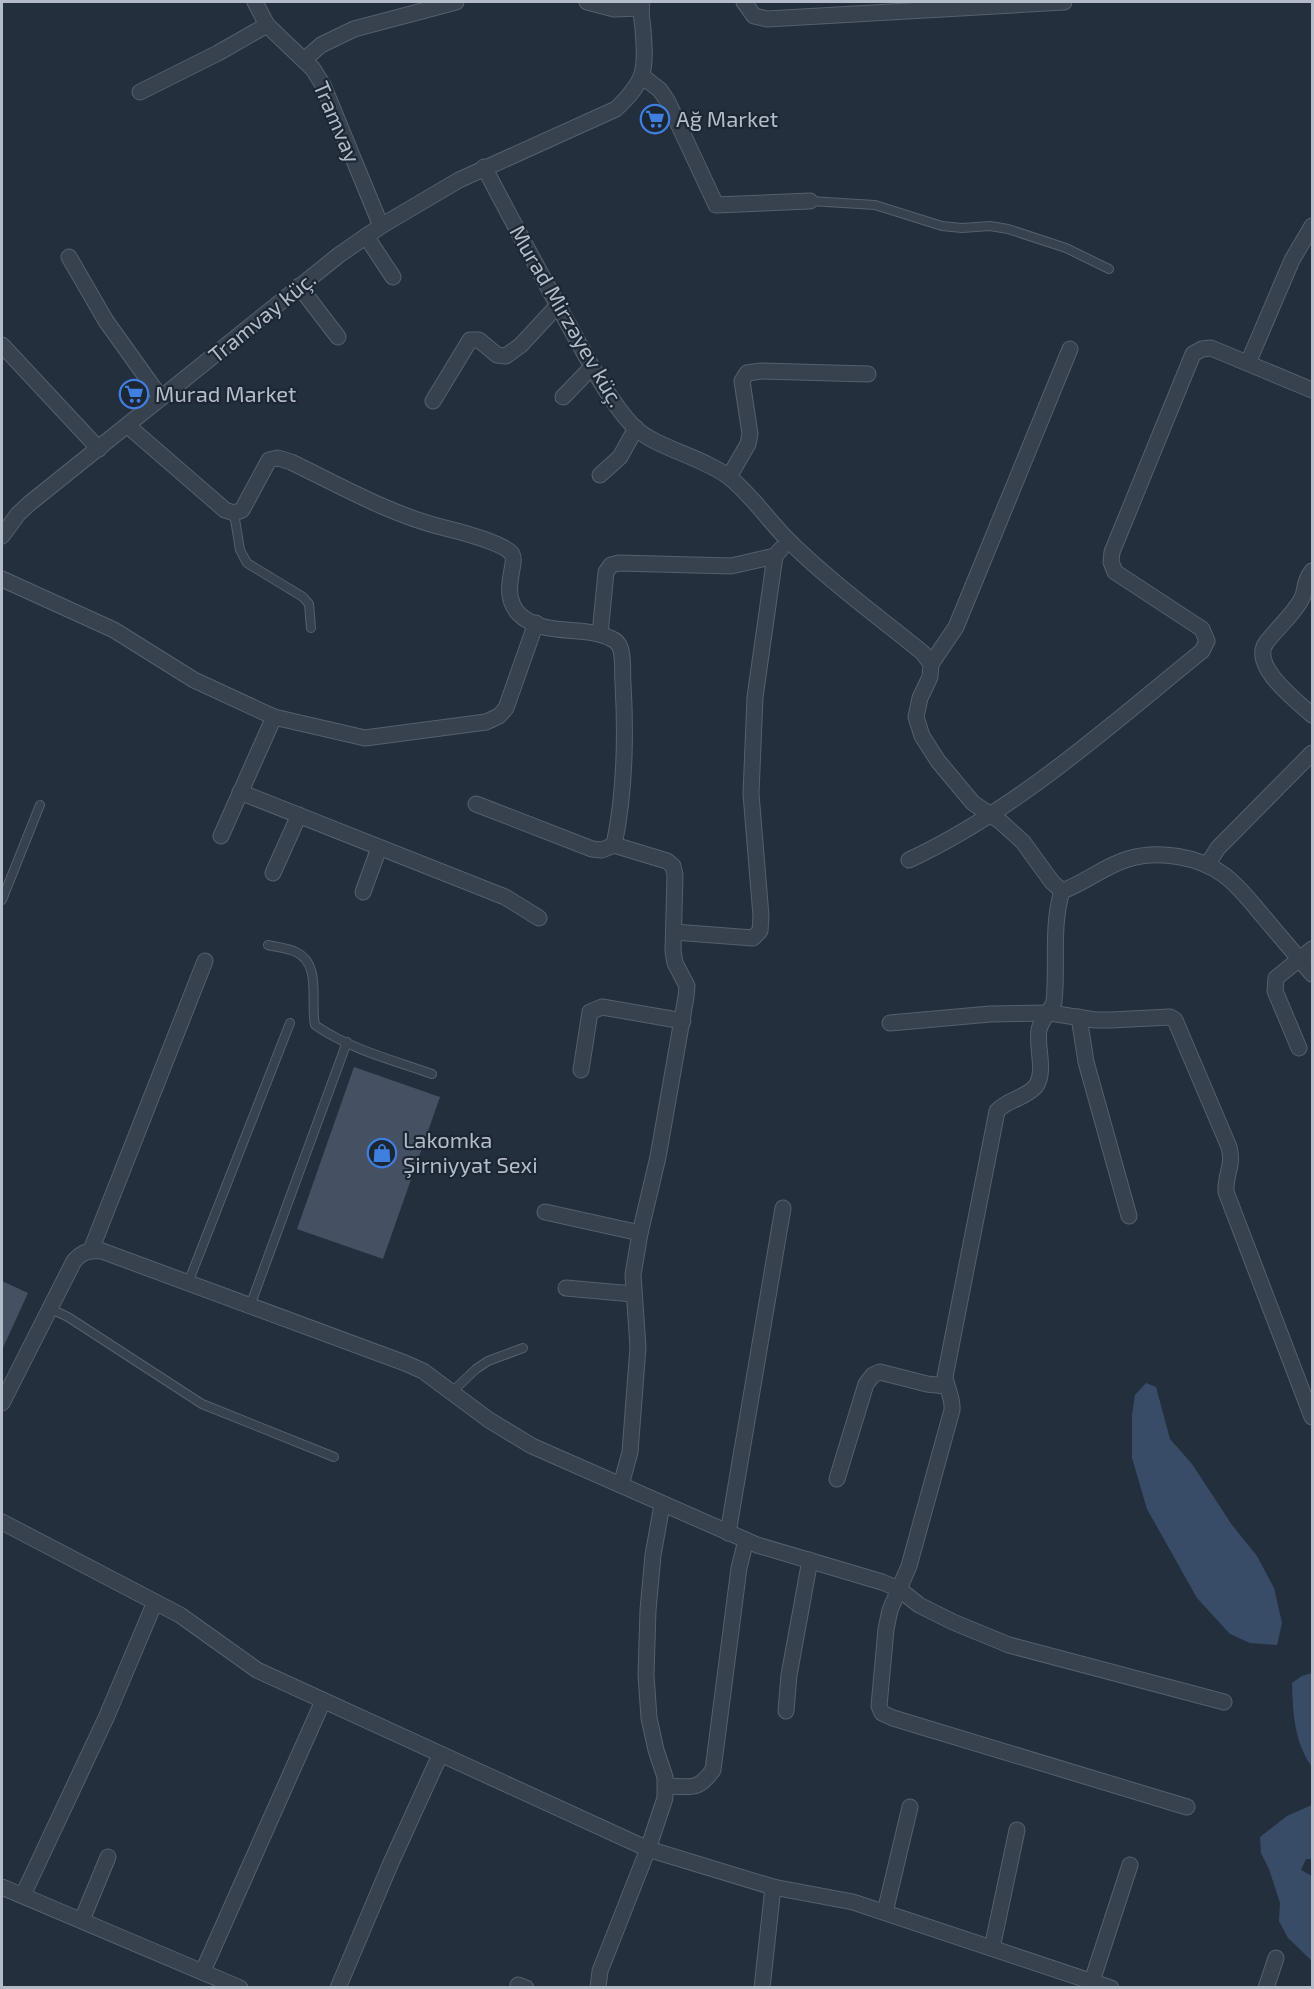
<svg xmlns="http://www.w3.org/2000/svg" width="1314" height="1989" viewBox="0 0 1314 1989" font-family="'Exo 2',sans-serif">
<rect width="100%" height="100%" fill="#242f3e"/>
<g fill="#394c67">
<polygon points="1146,1383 1156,1387 1170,1439 1192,1464 1232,1525 1257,1556 1274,1588 1282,1623 1277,1645 1250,1643 1230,1634 1197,1598 1147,1509 1132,1458 1132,1415 1135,1395"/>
<path d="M1312 1673V1767C1294 1742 1293 1713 1292 1683L1302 1676Z"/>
<polygon points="1312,1805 1312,1859 1306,1859 1301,1870 1312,1876 1312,1961 1288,1938 1279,1921 1280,1903 1269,1869 1261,1853 1260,1837 1287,1816"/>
</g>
<g fill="#455162">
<polygon points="354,1067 440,1097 383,1259 297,1229"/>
<polygon points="2,1281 28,1293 2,1350"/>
</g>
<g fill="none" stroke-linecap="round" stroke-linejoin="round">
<g stroke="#565f6c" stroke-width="10">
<g id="lane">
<polyline points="810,201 875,205 942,226 962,228 990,226 1008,229 1066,248 1109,269"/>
<polyline points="234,513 240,550 247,563 303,597 309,604 311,628"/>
<polyline points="2,900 40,805"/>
<path d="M268 945C277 947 287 948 296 952 322 964 310 1002 315 1025 349 1049 393 1060 432 1074"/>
<polyline points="188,1283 290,1023"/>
<polyline points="250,1306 347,1042"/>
<polyline points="49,1308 68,1317 202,1404 334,1457"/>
<polyline points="452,1392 476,1369 488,1361 523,1348"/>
</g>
</g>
<g stroke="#565f6c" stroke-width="17">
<g id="street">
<polyline points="255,2 267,25 313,69 323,85 381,226"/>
<polyline points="587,2 614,9 640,8"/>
<polyline points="744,2 754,16 767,19 1064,2"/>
<polyline points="304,60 321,45 354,29 456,2"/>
<polyline points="642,76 660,90 668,102 716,205 810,201"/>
<polyline points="140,92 218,53 267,25"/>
<path d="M484 167C513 222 542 277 572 331 590 363 608 399 633 426 653 447 703 457 729 477 753 496 769 522 791 543 832 583 879 617 923 653L931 664 930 677 920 698 916 717 922 736 938 761 973 803 1001 822 1023 842 1052 882 1062 891C1085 883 1104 866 1128 859 1158 850 1199 856 1224 875 1239 886 1250 901 1262 915 1279 935 1295 954 1312 974"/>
<polyline points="366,236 393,277"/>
<polyline points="69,257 106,321 161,398"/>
<polyline points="299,286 338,337"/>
<polyline points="2,345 99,449"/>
<polyline points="1248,363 1292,260 1312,226"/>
<polyline points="563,397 592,367"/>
<polyline points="433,401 470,340 479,340 497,355 506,356 521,345 558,305"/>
<path d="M128 426 225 510 234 513 242 510 269 460 278 458 291 462C341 486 391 515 445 528 458 531 504 543 512 554 518 564 499 593 519 614 542 637 584 625 610 638 615 640 618 642 620 647 624 657 622 672 623 683 626 736 625 793 614 845L667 861 673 866 675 875 673 951 675 963 687 986 686 997 658 1157 640 1233 633 1275 638 1347 630 1452 621 1485"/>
<polyline points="600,475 620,457 636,428"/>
<polyline points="729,477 748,444 750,434 742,381 747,373 761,371 868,374"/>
<path d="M2 536 18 514 30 503 339 255 381 226 459 180 616 109C646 80 646 71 643 29 642 20 640 11 642 2"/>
<path d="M1312 571C1302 584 1307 590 1301 600 1292 616 1276 629 1266 643 1250 666 1297 701 1312 715"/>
<polyline points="2,579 114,630 194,680 274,717 365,738 486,722 499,716 506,708 536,623"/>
<polyline points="600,634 606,572 611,565 619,563 731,566 775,556 781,549"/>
<polyline points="931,664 956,627 1070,349"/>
<polyline points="240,792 505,897 539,918"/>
<polyline points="476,804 592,849 602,850 614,845"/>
<polyline points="221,836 274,717"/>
<path d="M909 860C1018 809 1109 726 1202 651L1207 641 1202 629 1115 572 1111 562 1112 552 1193 354 1202 349 1211 348 1312 390"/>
<polyline points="1207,865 1218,848 1312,753"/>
<polyline points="273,873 299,815"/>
<path d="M1062 891C1051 928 1058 964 1054 1002 1050 1012 1041 1020 1039 1030 1036 1047 1046 1071 1036 1086 1026 1098 1008 1099 997 1111L945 1377C947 1389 953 1398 952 1410L909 1566 890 1610 886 1629 879 1706 882 1713 893 1718 1187 1807"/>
<polyline points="363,892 379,848"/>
<polyline points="674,932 753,938 760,931 761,916 751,794 755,697 775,556"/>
<polyline points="1079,1017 1086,1062 1129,1216"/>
<path d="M890 1023 990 1014 1050 1013 1095 1020H1111L1170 1017 1175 1020 1229 1147C1234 1167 1225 1173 1226 1192L1312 1417"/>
<polyline points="1299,1048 1275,991 1276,978 1312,949"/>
<polyline points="581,1070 590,1012 602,1007 683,1021"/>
<polyline points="545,1212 640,1233"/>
<polyline points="91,1250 205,961"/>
<polyline points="566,1288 633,1294"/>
<path d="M2 1403 74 1261C83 1251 90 1250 102 1251L405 1363 423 1371 489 1420 532 1446 757 1545 882 1582 899 1589 919 1605 953 1622 1009 1645 1224 1702"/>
<polyline points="837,1479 866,1384 873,1375 880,1372 927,1384 946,1386"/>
<polyline points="2,1522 180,1615 257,1670 648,1849 773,1887 853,1902 1111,1988"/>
<polyline points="728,1533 783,1208"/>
<polyline points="786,1711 789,1675 810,1560"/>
<path d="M666 1786C691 1786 697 1792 713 1770L739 1568 746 1540"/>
<polyline points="2,1887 240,1988"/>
<polyline points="23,1895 106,1718 155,1602"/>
<polyline points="885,1912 910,1807"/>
<polyline points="82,1920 108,1857"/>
<polyline points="992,1948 1017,1830"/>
<polyline points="203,1971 323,1701"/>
<polyline points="1092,1981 1130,1865"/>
<polyline points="518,1985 526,1988"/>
<polyline points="338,1988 390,1865 440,1755"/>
<polyline points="598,1988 600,1971 648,1849 665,1798 665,1777 656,1750 649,1718 646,1675 648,1610 653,1555 662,1505"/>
<polyline points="762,1988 773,1887"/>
<polyline points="1266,1988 1276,1958"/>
</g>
</g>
<use href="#lane" stroke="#38414e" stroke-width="8"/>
<use href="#street" stroke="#38414e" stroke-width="15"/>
</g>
<defs>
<g id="supermarket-ring" transform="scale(1.5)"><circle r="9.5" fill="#1d2633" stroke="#3f7fe0" stroke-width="1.5"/><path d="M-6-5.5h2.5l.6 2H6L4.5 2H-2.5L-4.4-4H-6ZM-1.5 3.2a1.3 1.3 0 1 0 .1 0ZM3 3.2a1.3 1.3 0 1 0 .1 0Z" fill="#3f7fe0"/></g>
<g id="shop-ring" transform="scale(1.5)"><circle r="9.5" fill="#1d2633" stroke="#3f7fe0" stroke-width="1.5"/><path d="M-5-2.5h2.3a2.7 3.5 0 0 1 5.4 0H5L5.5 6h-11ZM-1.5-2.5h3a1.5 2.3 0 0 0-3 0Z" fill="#3f7fe0"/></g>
</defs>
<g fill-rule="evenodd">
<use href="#supermarket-ring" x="655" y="119"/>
<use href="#supermarket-ring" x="134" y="394"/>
<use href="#shop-ring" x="382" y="1153"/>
</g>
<g text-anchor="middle" stroke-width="4.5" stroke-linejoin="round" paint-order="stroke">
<g font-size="22" fill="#b4bcc9" stroke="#1d2633" text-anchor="start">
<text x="676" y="127">Ağ Market</text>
<text x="155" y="402">Murad Market</text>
<text x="403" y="1148">Lakomka<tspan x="403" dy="25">Şirniyyat Sexi</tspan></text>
</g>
<g font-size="22" fill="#b4bcc9" stroke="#1d2633">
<text transform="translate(337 122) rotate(67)" y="8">Tramvay</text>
<text transform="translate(567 316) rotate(60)" y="8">Murad Mirzəyev küç.</text>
<text transform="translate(262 317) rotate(-39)" y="8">Tramvay küç.</text>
</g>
</g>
<rect width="1314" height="1989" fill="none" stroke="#b4bcc9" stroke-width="6"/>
</svg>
